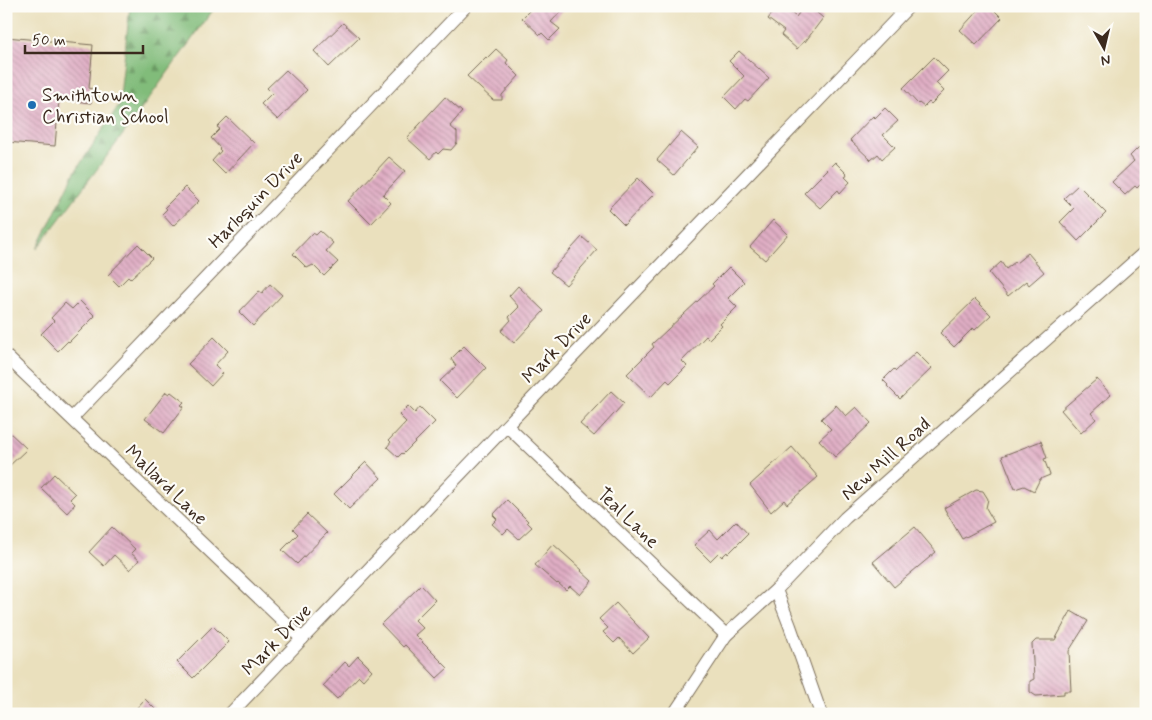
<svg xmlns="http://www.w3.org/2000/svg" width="1152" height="720" viewBox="0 0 1152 720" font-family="Mynerve,sans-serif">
<defs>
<pattern id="forest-firs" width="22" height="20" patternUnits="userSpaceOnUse" patternTransform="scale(1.25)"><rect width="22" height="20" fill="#81bc7a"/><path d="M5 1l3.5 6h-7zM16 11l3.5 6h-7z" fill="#6b9963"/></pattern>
<pattern id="building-back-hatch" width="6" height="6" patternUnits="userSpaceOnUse" patternTransform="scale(1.25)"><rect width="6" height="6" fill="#e0aec5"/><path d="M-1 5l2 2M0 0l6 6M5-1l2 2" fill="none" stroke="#b78e9f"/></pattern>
</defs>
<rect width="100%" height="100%" fill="#fdfcf7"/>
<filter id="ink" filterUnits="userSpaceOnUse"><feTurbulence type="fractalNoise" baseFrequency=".02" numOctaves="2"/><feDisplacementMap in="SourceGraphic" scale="10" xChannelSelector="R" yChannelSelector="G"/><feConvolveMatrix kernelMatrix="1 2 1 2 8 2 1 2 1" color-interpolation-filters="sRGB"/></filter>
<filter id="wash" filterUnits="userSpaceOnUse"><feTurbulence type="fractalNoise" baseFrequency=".0096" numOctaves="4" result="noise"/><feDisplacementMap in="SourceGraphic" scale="20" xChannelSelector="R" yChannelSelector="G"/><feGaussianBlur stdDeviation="1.12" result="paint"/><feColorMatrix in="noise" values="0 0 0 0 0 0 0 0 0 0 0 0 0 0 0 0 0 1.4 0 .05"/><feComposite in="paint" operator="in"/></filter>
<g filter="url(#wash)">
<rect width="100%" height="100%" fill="#eae0bd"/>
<polygon fill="url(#forest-firs)" stroke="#5e734c" points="130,6 216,6 116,144 37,249 75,172 119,105"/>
<g id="blocks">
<g fill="url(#building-back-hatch)">
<polygon points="534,6 566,6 551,22 560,29 549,40 542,33 540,35 522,18"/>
<polygon points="778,6 783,6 796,17 804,6 809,6 823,18 805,42 804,41 797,49 781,35 784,31 768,19"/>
<polygon points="982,6 990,6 1002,18 976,45 960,30"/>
<polygon points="343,23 359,38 329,67 314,51"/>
<polygon points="6,37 93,45 89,88 93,89 91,103 59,99 55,146 6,142"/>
<polygon points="496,49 508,60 506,63 519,76 502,95 502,100 493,100 467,76 486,57 487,58"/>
<polygon points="739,51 769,78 748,101 745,99 736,109 724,97 744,76 729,61"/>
<polygon points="934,57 948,71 936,83 944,91 931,104 929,102 924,107 919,103 918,104 903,88"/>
<polygon points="286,70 307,90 278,120 261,104 272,93 267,88"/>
<polygon points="445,97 462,112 450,126 457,132 457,143 451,150 443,149 438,154 436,152 430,159 407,138"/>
<polygon points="885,108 898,121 883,135 895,147 882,159 878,154 871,160 850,140 873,116 875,118"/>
<polygon points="227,117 254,143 225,174 212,161 221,151 219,149 220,148 211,138 220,129 217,127"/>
<polygon points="681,132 698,147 674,175 657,160"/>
<polygon points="1139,147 1143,152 1146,149 1146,179 1137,188 1135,186 1125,195 1112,182 1134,161 1130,156"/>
<polygon points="389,157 405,171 383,195 391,203 371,224 348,201"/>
<polygon points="835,162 847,174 845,177 850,182 840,193 838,190 820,208 804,193"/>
<polygon points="638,178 654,194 624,225 608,209"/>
<polygon points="1078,185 1106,213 1078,241 1060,222 1074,208 1064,198"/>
<polygon points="185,187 199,201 173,226 162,214 167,209 165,207"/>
<polygon points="773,220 788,234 765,260 750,247"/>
<polygon points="320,231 333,243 326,251 338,262 324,276 313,265 307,268 293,254 313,233 316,235"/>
<polygon points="582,237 597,250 566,285 550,272"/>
<polygon points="138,244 152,258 130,279 128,277 119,286 108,275"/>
<polygon points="1028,253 1044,272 1029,285 1026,281 1008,296 989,273 1001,262 1006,269 1015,262 1016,263"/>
<polygon points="729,267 744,282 728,298 737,307 720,324 722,326 709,339 706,336 682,361 687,366 670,383 667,380 651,397 627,374 654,347 652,344 714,286 712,284"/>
<polygon points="270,284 282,295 253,326 239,312 259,291 262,293"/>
<polygon points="518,286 544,311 514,343 501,331 511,320 509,317 519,307 509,296"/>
<polygon points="975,299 991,315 975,330 973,328 954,347 940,333"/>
<polygon points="80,301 95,316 69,342 68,341 58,351 41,334 54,321 51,318 65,303 72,309"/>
<polygon points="214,337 228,351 215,365 223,373 211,386 188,364"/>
<polygon points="464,346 486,368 457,398 440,381 456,366 451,359"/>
<polygon points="916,352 932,368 900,399 887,386 888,385 883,380 894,369 896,371"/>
<polygon points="1097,379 1111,395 1091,413 1096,419 1081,433 1061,410"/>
<polygon points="611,391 624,403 594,436 580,424"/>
<polygon points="166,392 169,394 171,392 184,402 181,405 184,407 164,433 145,419"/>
<polygon points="836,405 846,416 856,407 871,423 835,457 819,440 831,429 821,419"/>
<polygon points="408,406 415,413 420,407 435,422 403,454 402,453 398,457 387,447 391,442 389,440 406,422 399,415"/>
<polygon points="6,429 27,449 6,469"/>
<polygon points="1041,441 1047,458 1044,459 1050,475 1040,479 1034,491 1024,486 1015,489 1002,456"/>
<polygon points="792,447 818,477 787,504 784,500 771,512 750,485"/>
<polygon points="366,462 381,478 349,509 334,494"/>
<polygon points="54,474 75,494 70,499 75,504 67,513 41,488"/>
<polygon points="976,490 983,491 988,499 986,508 994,522 962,539 944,508"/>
<polygon points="507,500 528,521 527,522 532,527 519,539 508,529 503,534 492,524 497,519 493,515"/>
<polygon points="307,514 327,533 297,564 282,550 298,534 293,529"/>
<polygon points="736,521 748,534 728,554 727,552 722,557 718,553 710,561 694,545 710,530 718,539"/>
<polygon points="112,527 135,549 131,553 139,560 130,570 114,555 104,566 89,552"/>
<polygon points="915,527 936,552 894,587 873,562"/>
<polygon points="553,544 582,570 581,571 592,581 580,595 570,586 566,590 558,583 557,584 535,565"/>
<polygon points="421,585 435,600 415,620 423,628 415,635 448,668 437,678 405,645 403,647 381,624"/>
<polygon points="616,603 649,638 633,653 619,638 614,643 603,632 608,628 599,619"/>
<polygon points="1071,611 1088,621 1069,651 1071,691 1064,691 1064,694 1036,696 1030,692 1030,681 1034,679 1032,644 1036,640 1055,640"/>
<polygon points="213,626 229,642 193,678 177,662"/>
<polygon points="358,656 372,670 363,680 359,676 337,699 323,686 345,662 349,666"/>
<polygon points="145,699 160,714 131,714"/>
</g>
</g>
</g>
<g filter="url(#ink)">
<use href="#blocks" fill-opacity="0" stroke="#786a56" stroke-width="1"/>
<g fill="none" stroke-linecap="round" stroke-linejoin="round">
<g stroke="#786a56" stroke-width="14">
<g id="street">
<polyline points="6,356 302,639"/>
<polyline points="72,418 466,6"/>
<polyline points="507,426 726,635"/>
<polyline points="776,590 790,626 821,714"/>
<polyline points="230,714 909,6"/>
<polyline points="674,714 726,635 776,590 845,518 1146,251"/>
</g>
</g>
<use href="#street" stroke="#fff" stroke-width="12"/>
</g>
</g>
<circle fill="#1f6fb2" stroke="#fdfcf7" stroke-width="2" cx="32" cy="105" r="5"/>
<g text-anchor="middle" stroke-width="4.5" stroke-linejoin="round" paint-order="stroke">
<g font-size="19" fill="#3b2a1e" stroke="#fdfcf7" text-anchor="start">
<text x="42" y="101">Smithtown<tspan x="42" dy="22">Christian School</tspan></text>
</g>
<g font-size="19" fill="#3b2a1e" stroke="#fdfcf7">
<text transform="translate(255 199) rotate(-46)" y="7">Harloquin Drive</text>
<text transform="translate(556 347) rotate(-46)" y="7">Mark Drive</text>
<text transform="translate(885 458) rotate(-42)" y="7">New Mill Road</text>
<text transform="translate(167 484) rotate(44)" y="7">Mallard Lane</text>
<text transform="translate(629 517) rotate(44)" y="7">Teal Lane</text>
<text transform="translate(276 639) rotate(-46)" y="7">Mark Drive</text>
</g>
</g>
<rect width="1152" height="720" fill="none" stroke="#fdfcf7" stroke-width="25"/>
<g transform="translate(1104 48) rotate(172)" stroke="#fdfcf7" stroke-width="4" paint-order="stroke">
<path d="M0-4L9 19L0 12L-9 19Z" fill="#3b2a1e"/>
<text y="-8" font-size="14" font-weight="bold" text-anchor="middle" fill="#3b2a1e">N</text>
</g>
<path d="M25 45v8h118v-8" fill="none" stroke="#3b2a1e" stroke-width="2.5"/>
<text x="32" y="45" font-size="15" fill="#3b2a1e" stroke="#fdfcf7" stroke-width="4" paint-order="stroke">50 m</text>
</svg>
